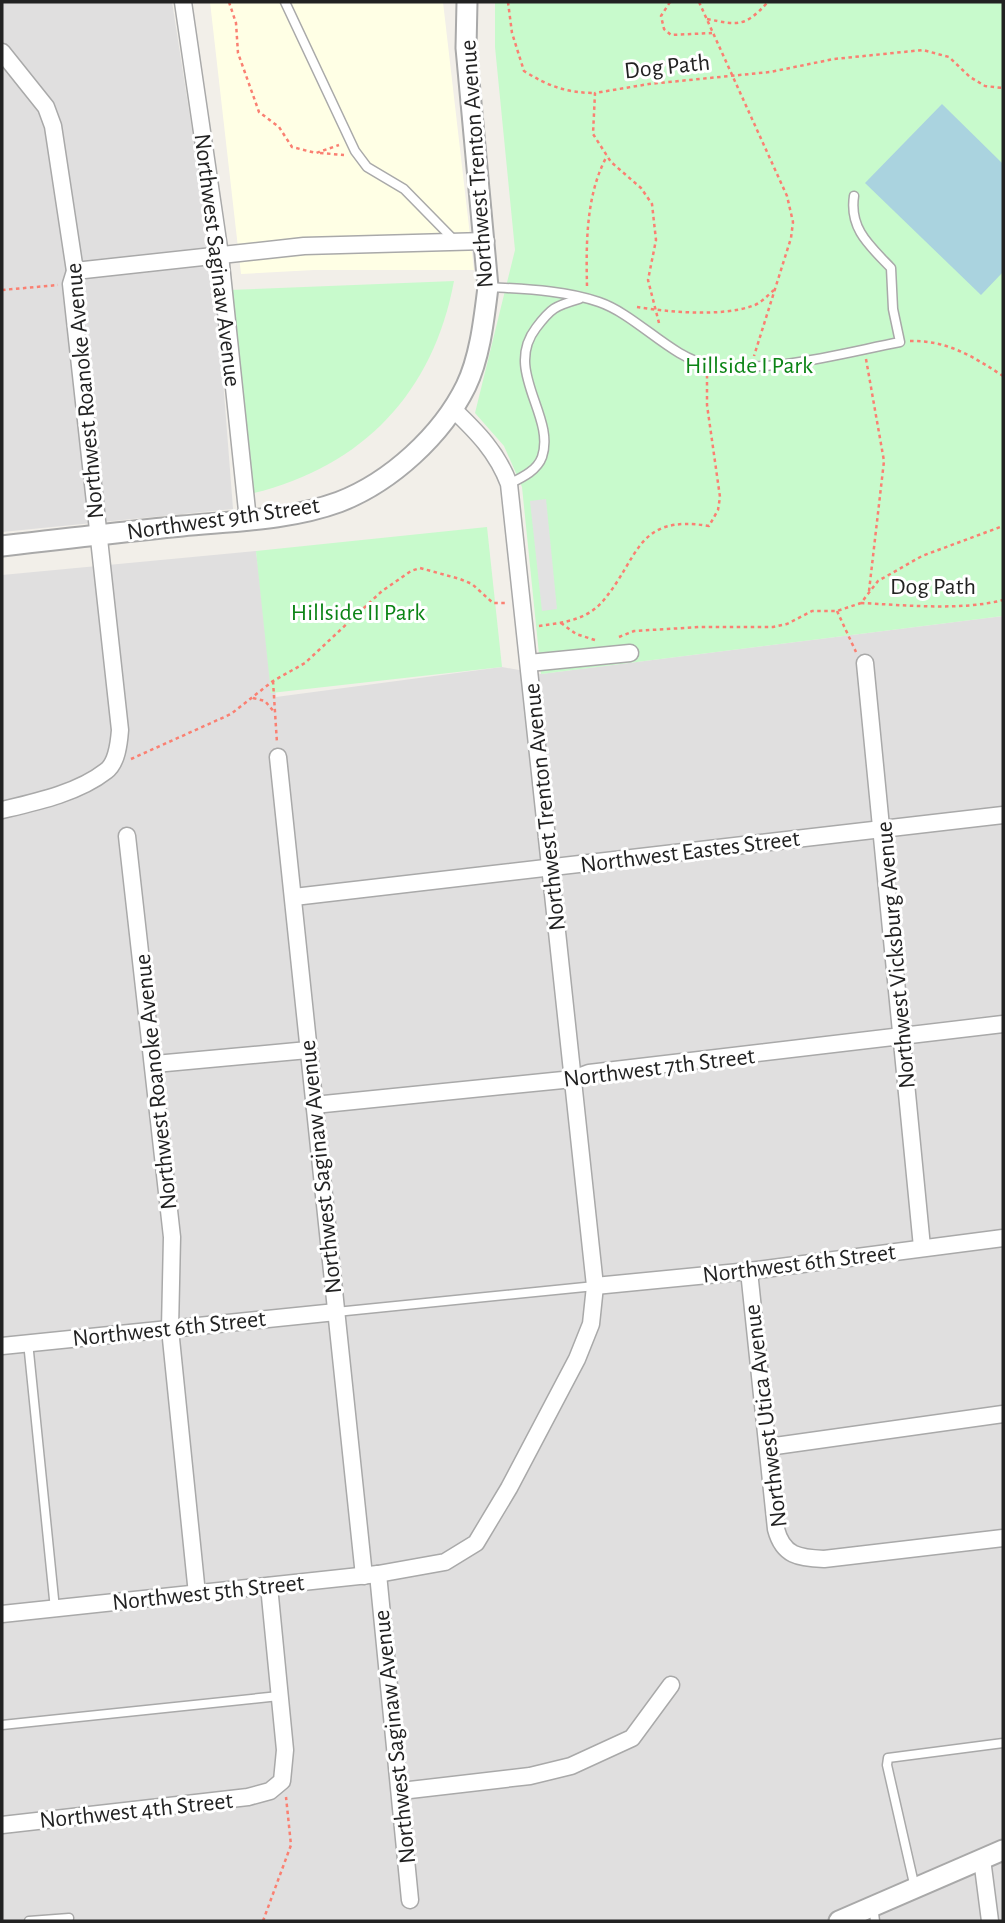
<svg xmlns="http://www.w3.org/2000/svg" width="1005" height="1923" viewBox="0 0 1005 1923" font-family="'Alegreya Sans',sans-serif">
<rect width="100%" height="100%" fill="#f2efe9"/>
<g fill="#e0dfdf">
<polygon points="2,2 172,2 215,276 233,509 2,532"/>
<polygon points="256,551 276,697 502,667 541,674 1003,616 1003,1921 2,1921 2,575"/>
</g>
<polygon fill="#ffffe5" points="210,2 443,2 474,270 314,270 241,274"/>
<g fill="#c8facc">
<polygon points="495,2 1003,2 1003,616 541,674 522,487 504,446 475,413 515,250 495,47"/>
<path d="M454 281C433 394 361 468 250 494L229 290Z"/>
<polygon points="487,527 502,667 271,693 256,551"/>
</g>
<polygon fill="#e2e2e2" points="546,499 557,609 542,611 530,501"/>
<polygon fill="#aad3df" points="942,104 1003,164 1003,272 981,295 865,183"/>
<g fill="none" stroke-linecap="round" stroke-linejoin="round">
<g stroke="#a9a9a9" stroke-width="11">
<g id="service">
<polyline points="285,2 355,151 367,167 404,189 456,242"/>
<path d="M488 287C523 289 565 290 599 302 637 315 672 359 710 365 773 373 839 354 900 342L893 309 891 268C870 246 849 229 854 196"/>
<path d="M509 484C521 478 537 471 542 457 556 416 503 371 536 328 551 308 555 306 579 299"/>
<polyline points="336,1312 595,1286"/>
<polyline points="28,1342 55,1609"/>
<polyline points="2,1725 279,1696"/>
<polyline points="915,1888 887,1765 888,1758 1003,1743"/>
<polyline points="873,1906 875,1921"/>
<polyline points="29,1921 69,1918"/>
</g>
</g>
<g stroke="#a9a9a9" stroke-width="19">
<g id="minor">
<polyline points="183,2 220,255 248,520"/>
<path d="M2 52 46 107 53 126 75 271 71 284 120 730C119 743 117 763 106 771 78 793 36 802 2 810"/>
<polyline points="75,271 304,246 486,241"/>
<polyline points="529,663 630,653"/>
<polyline points="865,663 922,1247"/>
<polyline points="278,757 364,1576"/>
<polyline points="127,836 172,1237 170,1329 197,1594"/>
<polyline points="294,897 1003,815"/>
<polyline points="155,1064 308,1050"/>
<polyline points="314,1105 573,1079 589,1073 1003,1024"/>
<path d="M749 1271 776 1529C783 1556 799 1558 824 1559L1003 1538"/>
<polyline points="595,1286 749,1271 1003,1238"/>
<polyline points="2,1346 336,1312"/>
<polyline points="768,1447 1003,1414"/>
<polyline points="378,1574 410,1900"/>
<path d="M2 1614 378 1574 445 1562 476 1543 509 1488 577 1359 591 1324 595 1286 509 484C497 452 477 432 453 409"/>
<polyline points="401,1791 530,1776 571,1766 632,1738 671,1685"/>
<polyline points="2,1825 248,1797 270,1791 282,1781 285,1750 269,1586"/>
<polyline points="982,1859 990,1921"/>
</g>
</g>
<g stroke="#a9a9a9" stroke-width="23">
<g id="tertiary">
<path d="M2 546C62 539 122 532 182 526 234 521 290 520 339 502 391 482 442 435 466 386 480 357 484 319 488 287L466 48 467 2"/>
<polyline points="839,1921 1003,1850"/>
</g>
</g>
<g stroke="#fa8072" stroke-width="2.5" stroke-dasharray="3.5 3.5" stroke-linecap="butt">
<polyline points="229,2 236,23 238,53 259,112 279,127 292,147 316,153 339,145"/>
<path d="M508 2 512 33 524 71C548 86 567 93 595 93"/>
<polyline points="670,2 661,16 664,29 671,35 712,33"/>
<polyline points="699,2 787,196 793,222 791,238 754,356"/>
<path d="M707 19C738 25 744 28 768 2"/>
<polyline points="320,153 344,155"/>
<path d="M587 286C586 243 586 194 607 156"/>
<polyline points="2,290 58,285"/>
<path d="M637 307C668 312 721 317 752 306 760 304 767 296 774 290"/>
<polyline points="659,323 648,280 656,240 652,204 641,188 611,162 593,134 595,93 649,84 770,72 834,59 923,50 949,57 970,77 985,86 1003,88"/>
<path d="M910 341C947 340 974 357 1003 376"/>
<polyline points="866,359 884,461 869,591"/>
<path d="M861 603C904 605 962 611 1003 600"/>
<polyline points="837,611 856,652"/>
<polyline points="561,623 576,634 595,640"/>
<path d="M539 626C562 623 587 620 603 601 640 557 636 514 709 526L718 510 720 497 707 405V376"/>
<polyline points="619,637 634,631 700,627 773,627 787,624 812,611 837,611 861,603 878,581 922,556 1003,526"/>
<polyline points="273,681 277,743"/>
<polyline points="253,698 265,701 275,713"/>
<polyline points="131,759 231,714 273,681 305,663 382,591 411,571 420,568 460,579 472,584 493,603 508,603"/>
<polyline points="263,1921 291,1845 286,1797"/>
</g>
<use href="#service" stroke="#fff" stroke-width="8"/>
<use href="#minor" stroke="#fff" stroke-width="16"/>
<use href="#tertiary" stroke="#fff" stroke-width="19"/>
</g>
<g text-anchor="middle" stroke-width="6" stroke-linejoin="round" paint-order="stroke">
<g font-size="24" fill="#222" stroke="#fff">
<text transform="translate(667 66) rotate(-6)" y="8">Dog Path</text>
<text transform="translate(476 164) rotate(-94)" y="8">Northwest Trenton Avenue</text>
<text transform="translate(218 260) rotate(83)" y="8">Northwest Saginaw Avenue</text>
<text transform="translate(84 391) rotate(-95)" y="8">Northwest Roanoke Avenue</text>
<text transform="translate(223 518) rotate(-8)" y="8">Northwest 9th Street</text>
<text x="933" y="594">Dog Path</text>
<text transform="translate(544 807) rotate(-96)" y="8">Northwest Trenton Avenue</text>
<text transform="translate(690 851) rotate(-7)" y="8">Northwest Eastes Street</text>
<text transform="translate(895 955) rotate(-95)" y="8">Northwest Vicksburg Avenue</text>
<text transform="translate(659 1067) rotate(-7)" y="8">Northwest 7th Street</text>
<text transform="translate(155 1082) rotate(-96)" y="8">Northwest Roanoke Avenue</text>
<text transform="translate(320 1167) rotate(-96)" y="8">Northwest Saginaw Avenue</text>
<text transform="translate(799 1263) rotate(-7)" y="8">Northwest 6th Street</text>
<text transform="translate(169 1328) rotate(-6)" y="8">Northwest 6th Street</text>
<text transform="translate(765 1416) rotate(-97)" y="8">Northwest Utica Avenue</text>
<text transform="translate(208 1592) rotate(-6)" y="8">Northwest 5th Street</text>
<text transform="translate(394 1737) rotate(-96)" y="8">Northwest Saginaw Avenue</text>
<text transform="translate(136 1810) rotate(-6)" y="8">Northwest 4th Street</text>
</g>
<g font-size="24" fill="#0c8416" stroke="#fff">
<text x="749" y="373">Hillside I Park</text>
<text x="358" y="620">Hillside II Park</text>
</g>
</g>
<rect width="1005" height="1923" fill="none" stroke="#222222" stroke-width="7"/>
</svg>
